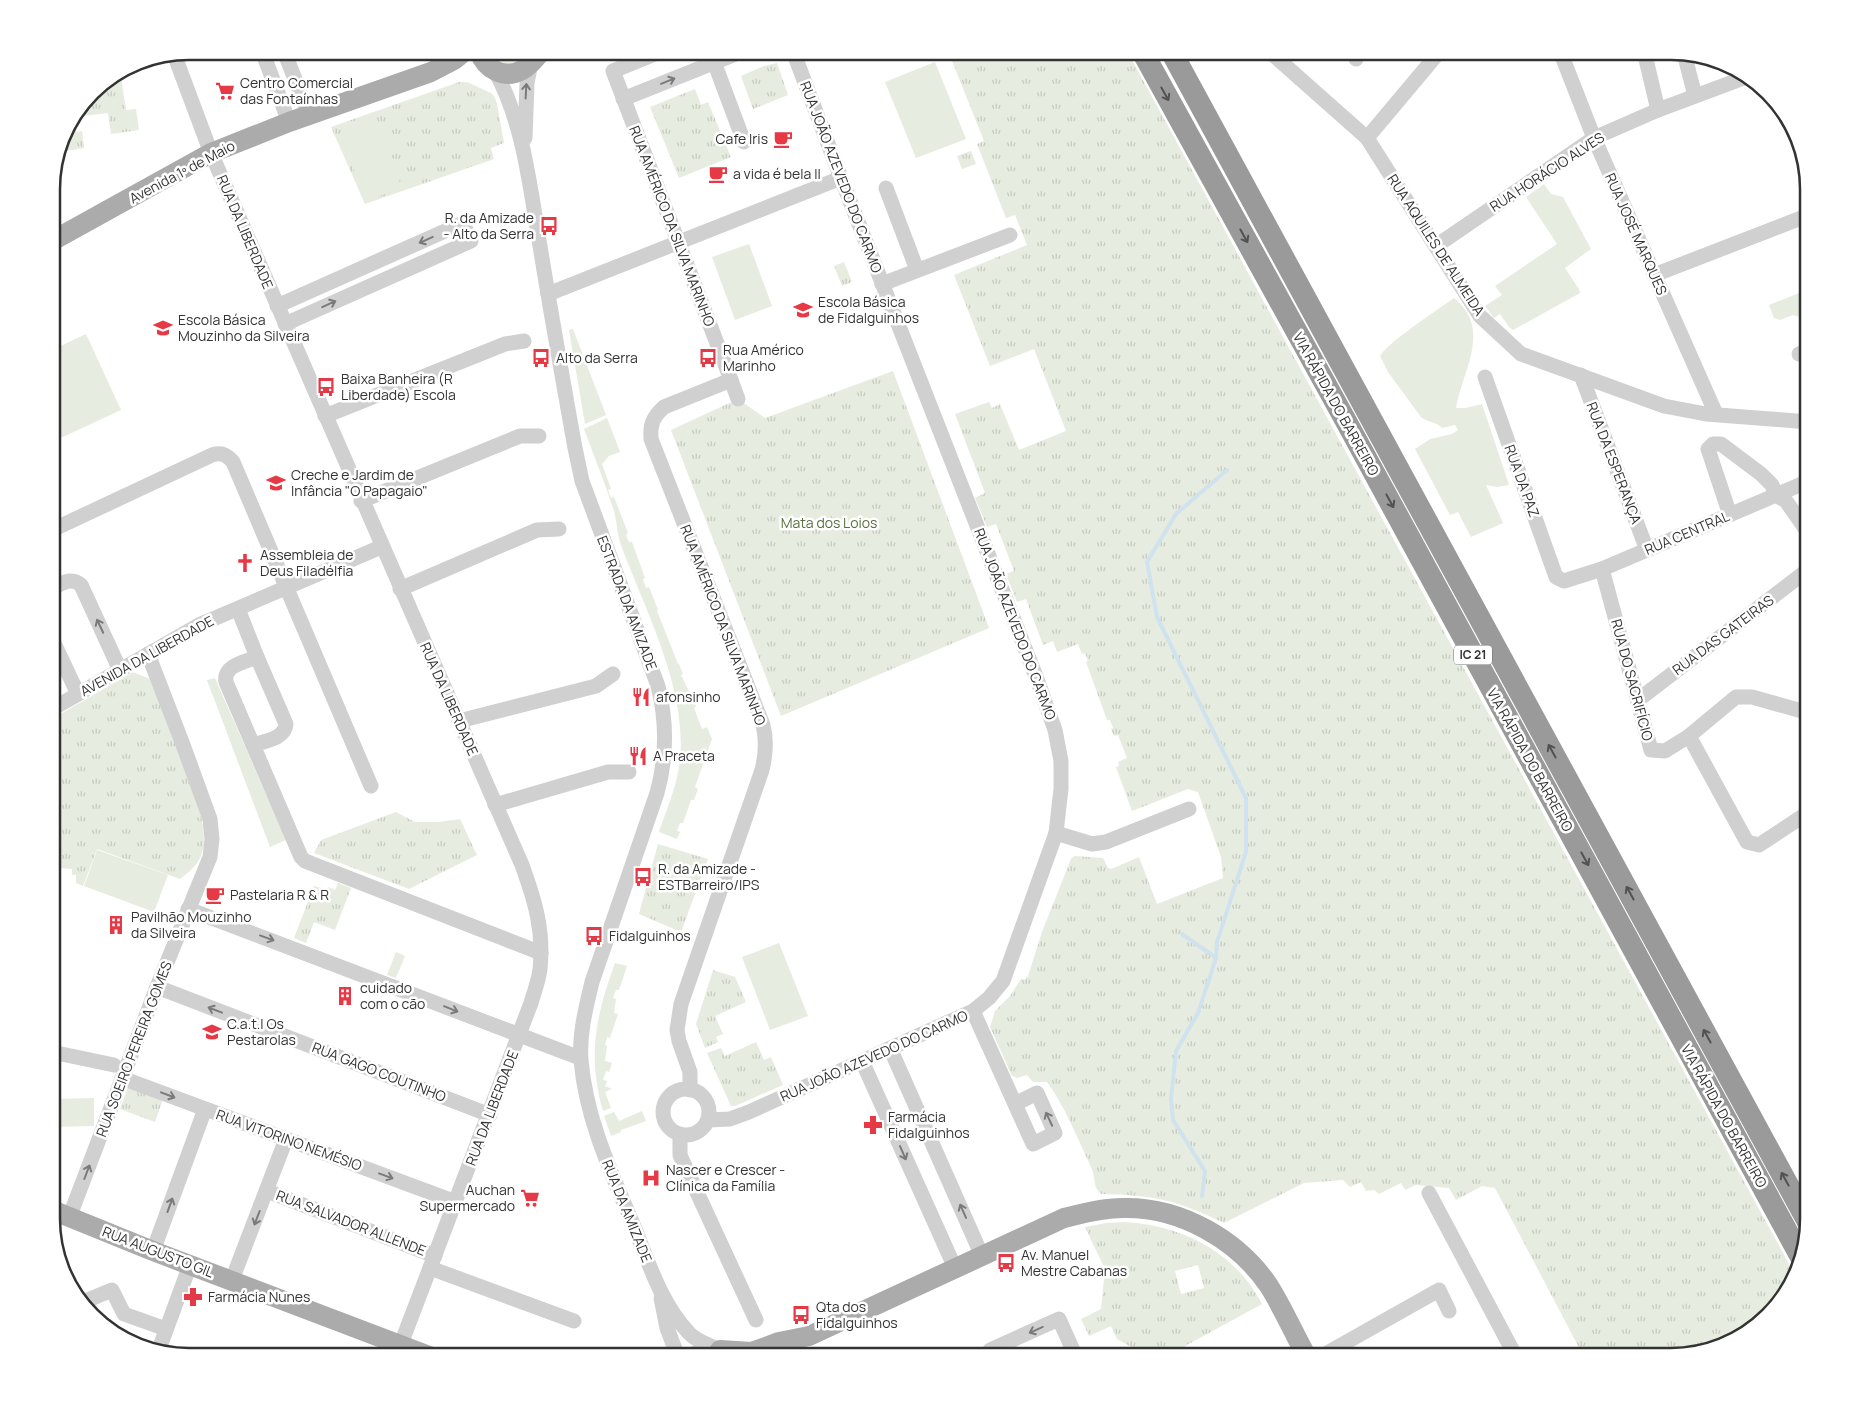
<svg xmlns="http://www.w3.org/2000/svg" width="1860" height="1408" viewBox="0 0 1860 1408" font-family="Manrope,sans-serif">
<defs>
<pattern id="grass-tufts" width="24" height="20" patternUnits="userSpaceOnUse" patternTransform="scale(1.25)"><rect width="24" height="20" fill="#e6ecdf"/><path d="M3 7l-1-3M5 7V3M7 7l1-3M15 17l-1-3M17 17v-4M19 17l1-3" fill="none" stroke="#c6cbc0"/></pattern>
</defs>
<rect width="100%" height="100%" fill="#fff"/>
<g fill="url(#grass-tufts)" fill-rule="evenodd">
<polygon points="486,51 530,51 527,58 507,68"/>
<path d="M948 51H1127L1795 1275 1780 1303 1732 1343 1671 1357H1584L1495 1188 1482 1186 1456 1200 1449 1188 1416 1185 1405 1190 1401 1183 1379 1194 1374 1190 1366 1191 1361 1182 1350 1187 1343 1180 1304 1183 1224 1223C1177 1200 1153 1195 1101 1194 1092 1185 1096 1180 1092 1169 1078 1140 1066 1108 1047 1082H1033L1027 1075 1017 1078 1012 1076 990 1027 995 1011 1010 996 1021 979 1025 980 1028 976 1042 932 1071 859 1074 856 1103 858 1108 868 1111 869 1139 857 1157 904 1223 878 1221 857 1198 792 1188 789 1132 811 1116 767 1119 766 1118 762 1127 758 1118 735 1114 736 1111 729 1113 728 1110 720H1107L1086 662 1088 661 1085 653 1082 654 1078 644 1057 652 1053 641 1043 645 1026 599 1017 602 1006 574 1014 571 996 524 987 527 975 498 985 493 955 414 989 402 992 408 1000 404 1019 450 1066 431 1034 349 990 366 954 275 1027 245 1015 215 1006 218 977 144 984 141Z"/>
<polygon points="777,63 788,95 753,109 741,76 764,66"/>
<polygon points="121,77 126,110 136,109 139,130 111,134 108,113 74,117 76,132 82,131 84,148 59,152 66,128 97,87"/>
<polygon points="459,82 467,82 491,93 494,96 497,104 504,143 491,148 494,159 365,204 331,127"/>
<polygon points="695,89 701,105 708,102 731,157 679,178 650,107"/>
<polygon points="971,151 976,164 962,169 957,156"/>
<polygon points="844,262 852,282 842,286 834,266"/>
<polygon points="893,371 989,628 781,716 671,430 738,399 765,418"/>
<path d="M133 672 150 679C166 718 211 811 203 849 200 864 191 870 180 879L97 849 83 886 76 883V875H72V869L59 868V857L52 853V719Z"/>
<polygon points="396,812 415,822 439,822 460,819 477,855 409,889 314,853 321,840"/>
<polygon points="658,844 708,859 681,932 639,914"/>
<polygon points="338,883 351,888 335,930 314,922 306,943 294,938 314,886 327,890 328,887 335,890"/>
<polygon points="713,970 735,977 746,1002 715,1016 723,1034 716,1037 718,1042 705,1048 696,1024"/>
<polygon points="756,1042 764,1060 771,1057 783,1085 735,1106 731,1106 707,1053 721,1048 725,1056"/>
<polygon points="128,1087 163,1099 155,1122 120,1109"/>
<path d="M1126 1222C1183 1226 1235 1252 1262 1304L1176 1351 1180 1357H1149L1117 1339 1111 1326 1089 1336 1081 1319 1101 1309 1105 1269 1085 1227 1106 1223ZM1198 1265 1204 1288 1181 1294 1175 1271Z"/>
</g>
<g fill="#e6ecdf">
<polygon points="935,62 966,139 916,158 885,82"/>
<polygon points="378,122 402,188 365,201 341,135"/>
<polygon points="1544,184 1551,194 1563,197 1591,249 1565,268 1579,289 1580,293 1513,330 1509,327 1500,314 1494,318 1485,306 1502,295 1495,286 1557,244 1526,197"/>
<polygon points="749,244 772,306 735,320 712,257"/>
<polygon points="1809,289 1809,320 1793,315 1780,320 1774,318 1769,305"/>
<path d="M1454 298C1493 329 1462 371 1456 408H1465L1482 404 1509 485 1497 487 1486 485 1503 523 1471 537 1458 512 1450 515 1415 449 1430 439 1452 434 1458 430 1455 425 1442 428C1436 421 1428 423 1421 417L1388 372 1380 356C1388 342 1439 309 1454 298Z"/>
<polygon points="573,329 606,415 585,424 569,330"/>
<polygon points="86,334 121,410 52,442 52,350"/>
<path d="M607 418 620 452 609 456 602 464 611 489 608 490 611 498 614 497 628 533 626 535 629 542H632L645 578 643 579 646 588 649 587 658 610 657 611 678 664H679L683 674 681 675 696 706 694 708 702 729 707 727 712 739 706 756 704 755 701 763 703 764 695 787 698 789 694 800H691L683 823H680L677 831 680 832 677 839 659 832C667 808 678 784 680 759 687 688 645 610 621 545 617 534 617 522 614 511 605 483 594 456 584 429Z"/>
<polygon points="215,678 286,840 270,847 207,680"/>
<polygon points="97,850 168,875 154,912 84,886"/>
<polygon points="779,943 808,1016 770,1030 742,957"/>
<polygon points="396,952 405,956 396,978 387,975"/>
<path d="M615 963 627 966 619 990H616L613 998 616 999 614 1013 618 1014 610 1038 607 1037 605 1045 607 1046 605 1061 612 1063 609 1072 606 1071 603 1080 607 1081 605 1086 612 1089 605 1092 611 1108 603 1111C587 1055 596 1016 615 963Z"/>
<polygon points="94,1098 94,1126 52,1127 52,1099"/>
<polygon points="642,1111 646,1121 621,1130 621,1132 611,1136 604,1116 614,1112 619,1121"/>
</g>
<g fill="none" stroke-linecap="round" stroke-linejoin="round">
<g stroke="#cfe2ee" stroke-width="4">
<polyline points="1182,934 1216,958"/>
<polyline points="1202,1196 1205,1171 1173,1120 1171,1099 1176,1051 1198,1013 1216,958 1217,942 1246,852 1246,798 1157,617 1147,562 1176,514 1227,470"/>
</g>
<g stroke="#d0d0d0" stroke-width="15">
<polyline points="262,51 289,122"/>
<polyline points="284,51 309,115"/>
<path d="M662 51 613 71 731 380 664 407C653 417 650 424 651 439L763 725C767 741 766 754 762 770L681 1004 677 1030 679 1041 690 1072V1090"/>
<polyline points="710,51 744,142"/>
<polyline points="1269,51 1367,138 1480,316 1521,354 1664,406 1706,414 1809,422"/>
<polyline points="1560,51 1594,138 1716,414"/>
<polyline points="1644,51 1658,110"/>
<polyline points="1684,53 1695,96"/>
<path d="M174 54 211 153 522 865C535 901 544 930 540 969 539 980 534 992 531 1003L396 1357"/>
<polyline points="1356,59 1357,51"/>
<path d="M495 71C524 124 530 188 540 246 551 314 563 381 575 448L582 481 658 686C667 722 667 757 657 793L592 982C586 1007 579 1034 581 1060 586 1120 612 1174 635 1229 649 1264 662 1305 689 1333 699 1344 717 1346 728 1356"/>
<polyline points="623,99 743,51"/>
<polyline points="525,138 527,83 531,63"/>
<polyline points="1367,138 1440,51"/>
<polyline points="886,188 917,270"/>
<polyline points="1436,246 1594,138 1658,110 1749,76"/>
<polyline points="1654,275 1809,215"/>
<polyline points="882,284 1010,235"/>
<polyline points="548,294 841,178"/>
<polyline points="277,306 463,223 471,241 285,324"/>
<polyline points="1799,354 1809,351"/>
<polyline points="1581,375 1647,550"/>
<polyline points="1485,377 1556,577 1564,581 1602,569 1809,481"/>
<polyline points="731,380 738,399"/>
<polyline points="325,416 505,344 524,341"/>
<polyline points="361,501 520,436 539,436"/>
<polyline points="1730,515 1708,449 1713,444 1721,444 1761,474 1772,485 1776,495 1786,501 1809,534"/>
<path d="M52 530 212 455C222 452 227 455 233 462L371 786"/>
<polyline points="1602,569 1651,750 1665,751 1689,736 1736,697 1752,697 1809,713"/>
<path d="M52 588C62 584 71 576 81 585L120 670"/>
<polyline points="400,589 537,530 559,529"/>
<path d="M238 609 257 657C245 662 223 665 226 682L301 857 305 861 541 953"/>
<polyline points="52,639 78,694"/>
<polyline points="1638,700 1809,569"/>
<polyline points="52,709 199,625 381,547"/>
<polyline points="459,721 596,686 613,674"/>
<polyline points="1689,736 1747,842 1759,845 1809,812"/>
<path d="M253 745C264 741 285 739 286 724L257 657"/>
<polyline points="495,805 608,772 629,772"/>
<polyline points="1056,833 1092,844 1106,842 1189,809"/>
<polyline points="188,909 580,1058"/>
<polyline points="157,987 490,1115"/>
<polyline points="973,1011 1033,1144 1055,1133 1037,1093 1015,1104"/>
<polyline points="890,1048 982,1256"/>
<polyline points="52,1052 114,1065"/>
<polyline points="862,1061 955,1268"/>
<polyline points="122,1078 456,1202"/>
<circle cx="686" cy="1112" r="23"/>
<polyline points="708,1120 730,1119 749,1112 973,1011 989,998 1003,981 1056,833 1061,789 1061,761 1055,730 1037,679 841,178 793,51"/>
<polyline points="680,1134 680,1155 683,1162 756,1320"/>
<polyline points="267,1191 435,1256"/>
<polyline points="1429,1193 1516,1357"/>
<polyline points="69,1218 157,987 210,857 212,839 210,819 182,742 148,654"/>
<polyline points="153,1251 205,1109"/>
<polyline points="430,1268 574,1321"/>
<polyline points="232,1280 286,1139"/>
<polyline points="661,1298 667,1328 678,1357"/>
<polyline points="83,1302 112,1290 124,1314 166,1329"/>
<polyline points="158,1352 190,1265"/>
<polyline points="690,1357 701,1349 714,1348"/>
<polyline points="993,1357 990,1350 1059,1319 1076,1357"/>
<polyline points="1320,1357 1439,1290 1449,1311"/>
</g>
<g stroke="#ababab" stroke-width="20">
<path d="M479 51C485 69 504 80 522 70 530 66 535 58 542 51"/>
<polyline points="52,241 211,153 289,122 431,72 454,60 465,51"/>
<polyline points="52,1210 153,1251 432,1357"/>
<path d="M720 1350 752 1352 779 1342 809 1336 1064 1218C1084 1213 1104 1208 1124 1208 1181 1207 1238 1240 1269 1286 1283 1308 1294 1334 1307 1357"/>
</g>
<g stroke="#9a9a9a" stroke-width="22">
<polyline points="1142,51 1347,423 1802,1259"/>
<polyline points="1171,51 1808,1222"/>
</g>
</g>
<defs><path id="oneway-shaft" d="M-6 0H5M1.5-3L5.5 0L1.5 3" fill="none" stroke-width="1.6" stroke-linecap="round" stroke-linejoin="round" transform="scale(1.25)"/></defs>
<g stroke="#7a7a7a">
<use href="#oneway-shaft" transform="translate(668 81) rotate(-22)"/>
<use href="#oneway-shaft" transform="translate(526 91) rotate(-87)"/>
<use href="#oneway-shaft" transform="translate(426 240) rotate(156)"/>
<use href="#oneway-shaft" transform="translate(329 304) rotate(-24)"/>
<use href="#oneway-shaft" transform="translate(100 626) rotate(-115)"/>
<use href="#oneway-shaft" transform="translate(267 938) rotate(20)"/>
<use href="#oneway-shaft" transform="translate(451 1009) rotate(22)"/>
<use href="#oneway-shaft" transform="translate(215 1010) rotate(-159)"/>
<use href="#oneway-shaft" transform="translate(168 1095) rotate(21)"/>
<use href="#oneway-shaft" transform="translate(1049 1119) rotate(-115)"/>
<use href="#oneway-shaft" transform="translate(903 1153) rotate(66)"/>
<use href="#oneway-shaft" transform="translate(87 1172) rotate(-69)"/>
<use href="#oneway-shaft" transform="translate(386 1176) rotate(20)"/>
<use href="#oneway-shaft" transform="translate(170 1205) rotate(-70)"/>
<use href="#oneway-shaft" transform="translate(963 1211) rotate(-114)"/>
<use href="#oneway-shaft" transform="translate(257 1218) rotate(111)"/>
<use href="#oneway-shaft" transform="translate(1036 1330) rotate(156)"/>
</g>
<g stroke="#525252">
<use href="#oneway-shaft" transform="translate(1165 94) rotate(61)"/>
<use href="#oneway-shaft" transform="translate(1244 236) rotate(61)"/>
<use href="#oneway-shaft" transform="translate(1390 501) rotate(61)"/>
<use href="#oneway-shaft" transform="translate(1552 751) rotate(-119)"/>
<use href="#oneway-shaft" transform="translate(1585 859) rotate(61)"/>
<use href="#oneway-shaft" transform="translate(1630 893) rotate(-119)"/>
<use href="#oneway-shaft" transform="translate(1707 1036) rotate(-119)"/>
<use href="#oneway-shaft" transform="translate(1785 1179) rotate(-119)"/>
</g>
<defs>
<g id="supermarket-bare" transform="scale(1.5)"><path d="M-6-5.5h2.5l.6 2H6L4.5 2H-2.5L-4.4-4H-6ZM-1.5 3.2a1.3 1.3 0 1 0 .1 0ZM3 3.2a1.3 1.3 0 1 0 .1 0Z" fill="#e63946" stroke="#fff" stroke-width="2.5" paint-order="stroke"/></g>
<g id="cafe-bare" transform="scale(1.5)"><path d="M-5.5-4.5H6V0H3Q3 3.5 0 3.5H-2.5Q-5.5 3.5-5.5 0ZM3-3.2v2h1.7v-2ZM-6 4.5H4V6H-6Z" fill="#e63946" stroke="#fff" stroke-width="2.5" paint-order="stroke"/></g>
<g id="bus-bare" transform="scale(1.5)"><path d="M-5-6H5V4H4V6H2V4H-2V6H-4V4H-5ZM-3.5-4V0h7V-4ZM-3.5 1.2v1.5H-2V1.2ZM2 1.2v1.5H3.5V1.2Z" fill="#e63946" stroke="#fff" stroke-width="2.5" paint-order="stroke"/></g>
<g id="school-bare" transform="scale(1.5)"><path d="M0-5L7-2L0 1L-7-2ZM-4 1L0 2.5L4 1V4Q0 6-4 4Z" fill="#e63946" stroke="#fff" stroke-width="2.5" paint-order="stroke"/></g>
<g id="church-bare" transform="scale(1.5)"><path d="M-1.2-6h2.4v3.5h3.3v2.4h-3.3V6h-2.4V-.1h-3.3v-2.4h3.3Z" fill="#e63946" stroke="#fff" stroke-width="2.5" paint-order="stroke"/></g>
<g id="restaurant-bare" transform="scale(1.5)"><path d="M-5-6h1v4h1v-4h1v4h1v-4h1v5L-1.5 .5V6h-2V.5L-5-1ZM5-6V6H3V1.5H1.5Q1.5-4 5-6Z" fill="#e63946" stroke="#fff" stroke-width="2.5" paint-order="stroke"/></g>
<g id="building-bare" transform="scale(1.5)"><path d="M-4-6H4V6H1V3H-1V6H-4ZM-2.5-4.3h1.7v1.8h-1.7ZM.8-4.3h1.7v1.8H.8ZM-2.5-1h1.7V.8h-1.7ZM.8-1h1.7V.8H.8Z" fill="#e63946" stroke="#fff" stroke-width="2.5" paint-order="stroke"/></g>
<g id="pharmacy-bare" transform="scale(1.5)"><path d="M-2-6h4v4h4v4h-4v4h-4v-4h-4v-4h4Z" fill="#e63946" stroke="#fff" stroke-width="2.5" paint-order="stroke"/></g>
<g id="hospital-bare" transform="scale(1.5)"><path d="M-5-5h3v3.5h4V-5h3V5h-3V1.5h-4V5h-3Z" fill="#e63946" stroke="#fff" stroke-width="2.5" paint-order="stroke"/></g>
</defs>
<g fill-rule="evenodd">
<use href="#supermarket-bare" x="225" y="91"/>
<use href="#cafe-bare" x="783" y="139"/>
<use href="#cafe-bare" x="718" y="174"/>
<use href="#bus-bare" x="549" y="226"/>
<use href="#school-bare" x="803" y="310"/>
<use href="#school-bare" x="163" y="328"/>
<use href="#bus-bare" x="541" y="358"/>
<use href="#bus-bare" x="708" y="358"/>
<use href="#bus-bare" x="326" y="387"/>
<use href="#school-bare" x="276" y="483"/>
<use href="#church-bare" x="245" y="563"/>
<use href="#restaurant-bare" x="641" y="697"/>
<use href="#restaurant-bare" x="638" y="756"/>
<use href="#bus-bare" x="643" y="877"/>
<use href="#cafe-bare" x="215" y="895"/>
<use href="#building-bare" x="116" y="925"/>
<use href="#bus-bare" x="594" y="936"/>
<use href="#building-bare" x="345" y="996"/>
<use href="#school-bare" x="212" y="1032"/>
<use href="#pharmacy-bare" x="873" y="1125"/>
<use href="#hospital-bare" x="651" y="1178"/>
<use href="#supermarket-bare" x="530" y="1198"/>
<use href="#bus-bare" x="1006" y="1263"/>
<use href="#pharmacy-bare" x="193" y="1297"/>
<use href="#bus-bare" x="801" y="1315"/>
</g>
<g text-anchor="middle" stroke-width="5" stroke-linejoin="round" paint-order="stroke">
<rect fill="#fff" stroke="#707070" stroke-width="1" x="1454" y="645.5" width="38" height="19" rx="4"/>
<g font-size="12" font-weight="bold" fill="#333">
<text x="1473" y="659">IC 21</text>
</g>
<g font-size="14" fill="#333" stroke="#fff" text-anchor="start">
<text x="240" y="88">Centro Comercial<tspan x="240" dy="16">das Fontaínhas</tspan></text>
<text x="768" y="144" text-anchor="end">Cafe Iris</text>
<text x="733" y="179">a vida é bela II</text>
<text x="534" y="223" text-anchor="end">R. da Amizade<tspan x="534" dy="16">- Alto da Serra</tspan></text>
<text x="818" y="307">Escola Básica<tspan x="818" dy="16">de Fidalguinhos</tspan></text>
<text x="178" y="325">Escola Básica<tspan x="178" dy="16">Mouzinho da Silveira</tspan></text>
<text x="723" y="355">Rua Américo<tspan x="723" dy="16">Marinho</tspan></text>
<text x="556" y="363">Alto da Serra</text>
<text x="341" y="384">Baixa Banheira (R<tspan x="341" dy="16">Liberdade) Escola</tspan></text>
<text x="291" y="480">Creche e Jardim de<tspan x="291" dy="16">Infância "O Papagaio"</tspan></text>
<text x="260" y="560">Assembleia de<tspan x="260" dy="16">Deus Filadélfia</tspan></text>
<text x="656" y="702">afonsinho</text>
<text x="653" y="761">A Praceta</text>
<text x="658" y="874">R. da Amizade -<tspan x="658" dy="16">ESTBarreiro/IPS</tspan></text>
<text x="230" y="900">Pastelaria R &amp; R</text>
<text x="131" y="922">Pavilhão Mouzinho<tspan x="131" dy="16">da Silveira</tspan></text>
<text x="609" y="941">Fidalguinhos</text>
<text x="360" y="993">cuidado<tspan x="360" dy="16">com o cão</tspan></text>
<text x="227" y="1029">C.a.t.l Os<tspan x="227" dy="16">Pestarolas</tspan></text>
<text x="888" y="1122">Farmácia<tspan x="888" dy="16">Fidalguinhos</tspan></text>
<text x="666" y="1175">Nascer e Crescer -<tspan x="666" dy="16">Clínica da Família</tspan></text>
<text x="515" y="1195" text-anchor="end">Auchan<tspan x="515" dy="16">Supermercado</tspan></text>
<text x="1021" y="1260">Av. Manuel<tspan x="1021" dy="16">Mestre Cabanas</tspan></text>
<text x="208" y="1302">Farmácia Nunes</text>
<text x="816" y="1312">Qta dos<tspan x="816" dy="16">Fidalguinhos</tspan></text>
</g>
<g font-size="14" fill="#333" stroke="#fff">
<text transform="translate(182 172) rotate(-28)" y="5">Avenida 1º de Maio</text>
<text transform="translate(1547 172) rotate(-33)" y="5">RUA HORÁCIO ALVES</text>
<text transform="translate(841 177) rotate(69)" y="5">RUA JOÃO AZEVEDO DO CARMO</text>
<text transform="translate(672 226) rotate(69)" y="5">RUA AMÉRICO DA SILVA MARINHO</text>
<text transform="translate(245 232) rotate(67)" y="5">RUA DA LIBERDADE</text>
<text transform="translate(1636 234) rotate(66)" y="5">RUA JOSÉ MARQUES</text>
<text transform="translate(1436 245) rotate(57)" y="5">RUA AQUILES DE ALMEIDA</text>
<text transform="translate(1336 404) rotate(61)" y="5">VIA RÁPIDA DO BARREIRO</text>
<text transform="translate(1614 463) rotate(69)" y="5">RUA DA ESPERANÇA</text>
<text transform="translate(1522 481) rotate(70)" y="5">RUA DA PAZ</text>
<text transform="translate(1687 533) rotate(-23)" y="5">RUA CENTRAL</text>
<text transform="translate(627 603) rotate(69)" y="5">ESTRADA DA AMIZADE</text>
<text transform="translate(1015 624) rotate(69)" y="5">RUA JOÃO AZEVEDO DO CARMO</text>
<text transform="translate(723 625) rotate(69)" y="5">RUA AMÉRICO DA SILVA MARINHO</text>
<text transform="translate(1723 635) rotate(-37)" y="5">RUA DAS GATEIRAS</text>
<text transform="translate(147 656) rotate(-29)" y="5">AVENIDA DA LIBERDADE</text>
<text transform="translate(1632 680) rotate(75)" y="5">RUA DO SACRIFÍCIO</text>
<text transform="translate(449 699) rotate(66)" y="5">RUA DA LIBERDADE</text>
<text transform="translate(1530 760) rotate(61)" y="5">VIA RÁPIDA DO BARREIRO</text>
<text transform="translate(134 1049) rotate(-69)" y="5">RUA SOEIRO PEREIRA GOMES</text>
<text transform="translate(874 1056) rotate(-24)" y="5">RUA JOÃO AZEVEDO DO CARMO</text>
<text transform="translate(379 1072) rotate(21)" y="5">RUA GAGO COUTINHO</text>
<text transform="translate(492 1108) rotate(-69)" y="5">RUA DA LIBERDADE</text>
<text transform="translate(1724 1116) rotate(61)" y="5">VIA RÁPIDA DO BARREIRO</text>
<text transform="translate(289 1140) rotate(20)" y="5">RUA VITORINO NEMÉSIO</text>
<text transform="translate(627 1211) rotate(68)" y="5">RUA DA AMIZADE</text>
<text transform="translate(351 1223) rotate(21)" y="5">RUA SALVADOR ALLENDE</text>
<text transform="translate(158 1252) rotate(21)" y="5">RUA AUGUSTO GIL</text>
</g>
<g font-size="14" fill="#56703f" stroke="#fff">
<text x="829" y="528">Mata dos Loios</text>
</g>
</g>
<path d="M0 0H1860V1408H0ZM189 60H1671A129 129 0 0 1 1800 189V1219A129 129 0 0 1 1671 1348H189A129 129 0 0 1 60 1219V189A129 129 0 0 1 189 60Z" fill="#fff" fill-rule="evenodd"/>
<path fill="none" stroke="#333" stroke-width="2.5" d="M189 60H1671A129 129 0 0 1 1800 189V1219A129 129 0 0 1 1671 1348H189A129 129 0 0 1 60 1219V189A129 129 0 0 1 189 60Z"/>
</svg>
